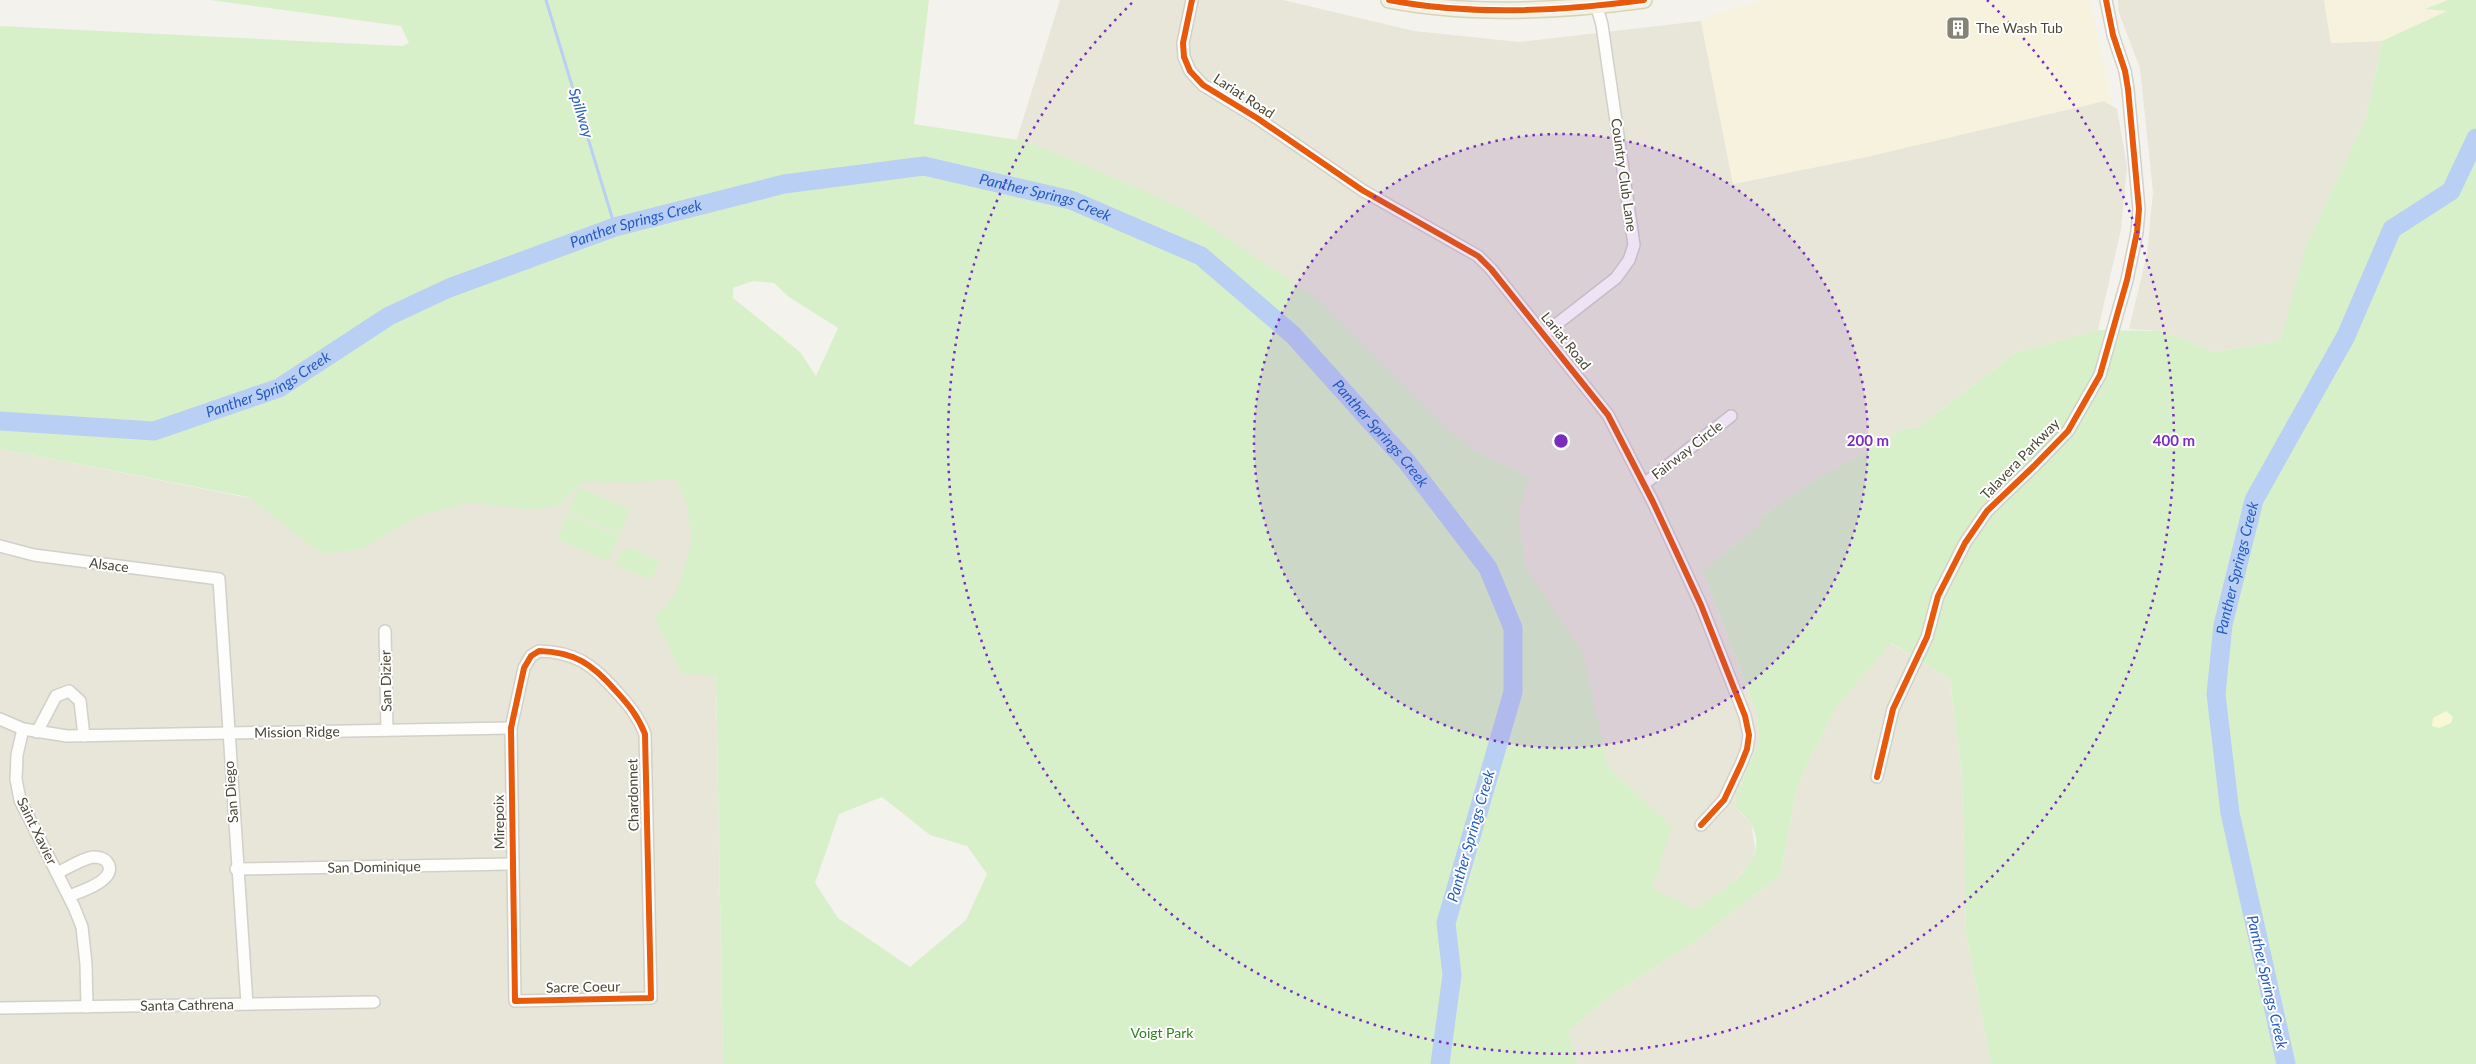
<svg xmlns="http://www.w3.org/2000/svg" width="2476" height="1064" viewBox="0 0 2476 1064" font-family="Lato,sans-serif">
<rect width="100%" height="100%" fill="#f3f2ec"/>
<g fill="#e7e6d9">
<polygon points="1060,0 1283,0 1414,31 1519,42 1701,21 1733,184 1866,157 2104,101 2117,109 2127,166 2121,229 2098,330 2015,353 1919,427 1901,429 1883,443 1814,480 1764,515 1756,528 1703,571 1755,708 1759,728 1759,742 1736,795 1736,808 1751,823 1755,849 1752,862 1726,890 1694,909 1624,918 1012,155"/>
<polygon points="2118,0 2324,0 2331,43 2382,41 2366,118 2310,238 2280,341 2215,352 2161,331 2129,329 2147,254 2153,192 2140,68 2119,13"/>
<polygon points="0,449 306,509 659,454 712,471 723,1064 0,1064"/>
<polygon points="1890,643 1950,679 1962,777 1966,934 1991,1064 1577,1064 1569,1031 1608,997 1697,940 1781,874 1796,790 1806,766 1835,709"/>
</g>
<g fill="#f6f2de">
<polygon points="1764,0 2090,0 2112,106 2104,101 1866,157 1733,184 1701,21 1716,14"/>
<polygon points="2324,0 2476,0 2448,11 2382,41 2331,43"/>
</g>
<g fill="#d8f0ca" fill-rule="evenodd">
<path d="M210 0H929L914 124 1025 141 1104 173 1189 212 1317 299 1448 430 1476 452 1529 477 1518 515 1525 567 1583 653 1608 767 1672 827 1652 888 1694 909C1720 893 1775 861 1750 823 1747 817 1741 813 1736 808V795L1759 742V728L1755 708 1703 571 1756 528 1764 515 1814 480 1883 443 1901 429 1919 427 2015 353 2098 330 2161 331 2215 352 2280 341 2306 246 2366 118 2382 41 2447 11 2425 9 2448 0H2476V1064H1991L1966 934 1962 777 1950 679 1891 643 1835 709 1806 766 1796 790 1781 874 1697 940 1608 997 1569 1031 1577 1064H723L716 675 682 674 655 618 676 593 692 541 687 505 676 479 631 483 582 482 560 505 532 510 468 502 415 517 364 548 322 554 248 497 0 449V26L402 46 409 43 401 26ZM753 281 774 283 789 297 838 328 816 376 800 352 733 298V288ZM882 797 930 835 967 846 987 874 966 920 910 967 838 918 815 883 839 814Z"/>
<polygon points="579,487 630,510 620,534 568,512"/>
<polygon points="567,514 619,536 608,561 557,539"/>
<polygon points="632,548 659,561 651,579 615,565 620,552"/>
</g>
<polygon fill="#f8f8d5" points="2446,711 2453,717 2451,723 2439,728 2432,726 2433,718"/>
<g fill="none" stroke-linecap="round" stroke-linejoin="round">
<polyline stroke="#b9cff4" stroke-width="3" points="546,0 615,227"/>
<g stroke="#b9cff4" stroke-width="19">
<path id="s1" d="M0 421 154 431 279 388 389 316 449 288 615 227 784 184 924 166 1071 200 1201 256 1293 335 1407 462 1488 568 1513 628V692L1446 923 1452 975 1440 1064"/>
<path id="s2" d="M2286 1064 2230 813 2216 694 2223 625 2254 500 2346 336 2392 229 2451 191 2476 138"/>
</g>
<g stroke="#d1d0c9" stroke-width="14">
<g id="minor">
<polyline points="1192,0 1183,43 1184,57 1190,71 1203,85 1257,118 1362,190 1478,256 1491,269 1608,415 1653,502 1701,605 1745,716 1749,735 1747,749 1741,764 1724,800 1701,825"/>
<polyline points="1544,334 1616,278 1629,260 1634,245 1602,25 1595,0"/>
<polyline points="1644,484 1731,416"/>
<polyline points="0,546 34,555 219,579 247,1004"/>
<polyline points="385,631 387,730"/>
<path d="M539 651C575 652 592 664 615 690 628 704 638 716 645 734L651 998 515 1001 511 728 524 668 531 656Z"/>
<polyline points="0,719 23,729 67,736 511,728"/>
<polyline points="23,729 17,755 16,779 20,800 74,907 82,927 86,964 87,1007"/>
<polyline points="37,732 56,696 69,691 80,701 84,736"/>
<polyline points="1877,777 1893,709 1927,637 1938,596 1965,543 1987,511 2034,466 2068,431 2100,375 2127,280 2137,232 2139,209 2128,89 2125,71 2113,35 2106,0"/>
<polyline points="236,869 513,864"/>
<path d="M57 873C68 868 81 859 93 857 98 857 104 858 107 862 120 879 80 892 69 896"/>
<polyline points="0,1008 374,1002"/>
</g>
</g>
<g stroke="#d7d4b8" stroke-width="18">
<path id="major" d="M1389 0C1470 16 1563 11 1644 0"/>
</g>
<use href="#minor" stroke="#fdfdfc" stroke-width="11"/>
<use href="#major" stroke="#f2f1e4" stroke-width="15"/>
<g stroke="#fff" stroke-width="9">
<g id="cycleway">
<polyline points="1192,0 1183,43 1184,57 1190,71 1203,85 1257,118 1362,190 1478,256 1491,269 1608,415 1653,502 1701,605 1745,716 1749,735 1747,749 1741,764 1724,800 1701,825"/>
<path d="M1389 0C1470 16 1563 11 1644 0"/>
<path d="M539 651C575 652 592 664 615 690 628 704 638 716 645 734L651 998 515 1001 511 728 524 668 531 656Z"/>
<polyline points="1877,777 1893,709 1927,637 1938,596 1965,543 1987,511 2034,466 2068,431 2100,375 2127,280 2137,232 2139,209 2128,89 2125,71 2113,35 2106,0"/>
</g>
</g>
<use href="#cycleway" stroke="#e8590c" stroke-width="6"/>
</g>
<circle cx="1561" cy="441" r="307" fill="#7b2cbf" fill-opacity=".12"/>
<g fill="none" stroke="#7b2cbf" stroke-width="2.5" stroke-dasharray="2.5 5">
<circle cx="1561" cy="441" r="307"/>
<path d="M1987 0A613 613 0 1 1 1135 0"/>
</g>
<defs>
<g id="building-square" transform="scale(1.25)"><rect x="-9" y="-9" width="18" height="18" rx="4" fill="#858376" stroke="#fff"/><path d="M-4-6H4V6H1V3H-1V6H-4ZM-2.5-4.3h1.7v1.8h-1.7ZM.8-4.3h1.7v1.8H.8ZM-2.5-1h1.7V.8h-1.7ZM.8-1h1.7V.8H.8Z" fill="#fff"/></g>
</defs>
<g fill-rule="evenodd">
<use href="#building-square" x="1958" y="28"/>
</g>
<g text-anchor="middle" stroke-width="4" stroke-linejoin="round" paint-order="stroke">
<g font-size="14" fill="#4a4736" stroke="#fff" text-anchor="start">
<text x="1976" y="33">The Wash Tub</text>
</g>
<g font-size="14" fill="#4a4736" stroke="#fff">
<text transform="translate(1244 96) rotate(33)" y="5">Lariat Road</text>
<text transform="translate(1624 175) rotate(82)" y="5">Country Club Lane</text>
<text transform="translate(1566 341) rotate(51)" y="5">Lariat Road</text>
<text transform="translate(1687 450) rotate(-38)" y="5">Fairway Circle</text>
<text transform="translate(2020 459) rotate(-46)" y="5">Talavera Parkway</text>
<text transform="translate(109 565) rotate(7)" y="5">Alsace</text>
<text transform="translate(386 681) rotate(-91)" y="5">San Dizier</text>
<text transform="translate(297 732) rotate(-1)" y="5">Mission Ridge</text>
<text transform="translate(231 792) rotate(-94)" y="5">San Diego</text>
<text transform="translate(633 795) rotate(-91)" y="5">Chardonnet</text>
<text transform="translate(499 822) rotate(-91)" y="5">Mirepoix</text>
<text transform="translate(37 831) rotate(64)" y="5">Saint Xavier</text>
<text transform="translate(374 867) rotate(-1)" y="5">San Dominique</text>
<text transform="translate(583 987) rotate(-1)" y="5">Sacre Coeur</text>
<text transform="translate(187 1005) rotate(-1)" y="5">Santa Cathrena</text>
</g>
<g font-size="14" fill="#318322" stroke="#fff">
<text x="1162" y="1038">Voigt Park</text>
</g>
<g font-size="15" font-style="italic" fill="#235bc2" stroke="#fff">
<text transform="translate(581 113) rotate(73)" y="5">Spillway</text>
<text dy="5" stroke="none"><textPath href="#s1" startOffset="1102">Panther Springs Creek</textPath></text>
<text dy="5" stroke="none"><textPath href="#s1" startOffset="682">Panther Springs Creek</textPath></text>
<text dy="5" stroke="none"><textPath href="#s1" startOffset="278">Panther Springs Creek</textPath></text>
<text dy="5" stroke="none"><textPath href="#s1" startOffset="1522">Panther Springs Creek</textPath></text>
<text dy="5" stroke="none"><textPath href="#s2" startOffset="505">Panther Springs Creek</textPath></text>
<text transform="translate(1471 836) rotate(-74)" y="5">Panther Springs Creek</text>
<text transform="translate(2267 982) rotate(77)" y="5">Panther Springs Creek</text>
</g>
</g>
<circle cx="1561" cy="441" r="8" fill="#7b2cbf" stroke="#fff" stroke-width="2.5"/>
<g font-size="15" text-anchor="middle" font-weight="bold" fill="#7b2cbf" stroke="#fff" stroke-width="4" stroke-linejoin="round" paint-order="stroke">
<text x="1868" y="446">200 m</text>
<text x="2174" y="446">400 m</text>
</g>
</svg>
